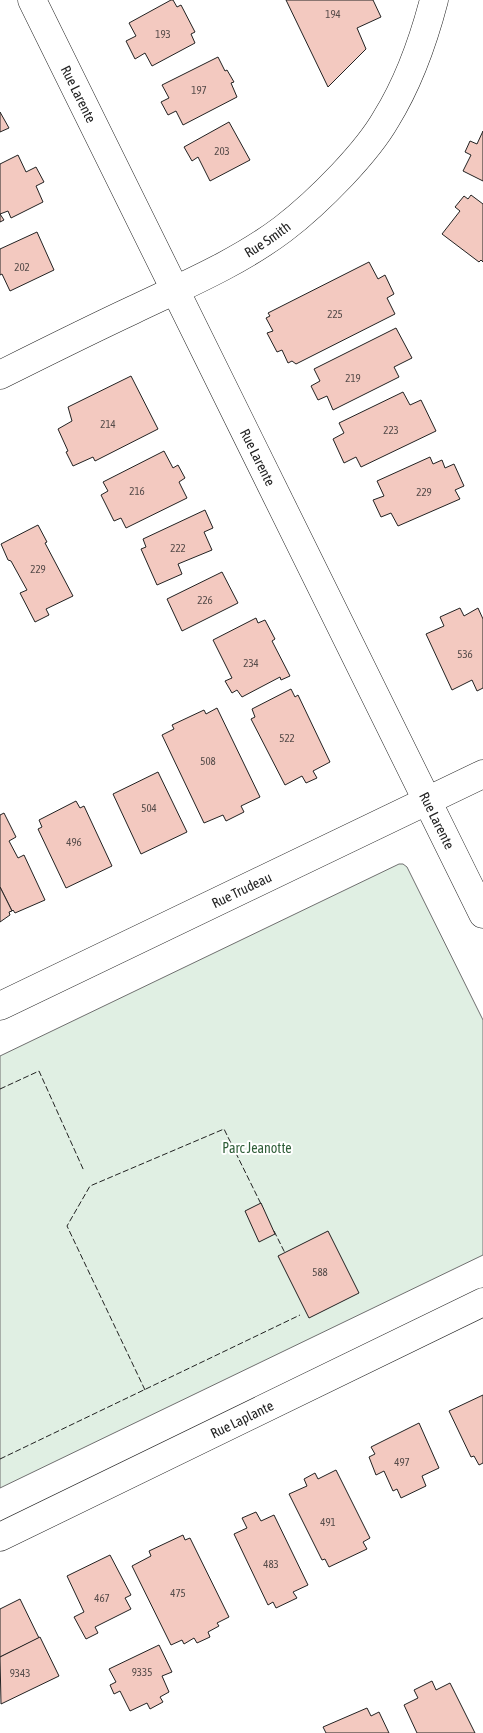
<svg xmlns="http://www.w3.org/2000/svg" width="483" height="1733" viewBox="0 0 483 1733" font-family="'Asap Condensed',sans-serif">
<rect width="100%" height="100%" fill="#fff"/>
<polygon fill="#e0efe3" stroke="#6f6f6f" points="399,864 403,864 407,867 483,1020 483,1255 0,1488 0,1056"/>
<g fill="#f3c9c0" stroke="#222">
<polygon points="171,0 173,0 177,7 181,5 195,32 191,34 195,43 152,66 145,53 135,59 126,41 136,36 129,23"/>
<polygon points="286,0 373,0 381,17 357,28 366,49 328,87"/>
<polygon points="218,57 225,71 227,70 234,82 231,83 237,97 183,125 176,111 168,115 161,102 169,98 162,85"/>
<polygon points="0,112 9,128 0,132"/>
<polygon points="229,122 250,160 210,181 198,157 192,161 184,147"/>
<polygon points="483,131 483,181 463,171 471,155 465,152 470,141 477,144"/>
<polygon points="18,155 26,172 36,167 44,182 36,186 43,202 11,218 8,211 0,214 4,220 0,222 0,164"/>
<polygon points="471,195 483,204 483,262 481,260 479,262 442,234 460,211 455,207 464,196 468,199"/>
<polygon points="37,232 54,270 10,291 2,274 0,275 0,249"/>
<polygon points="369,262 378,279 385,275 394,294 387,298 395,314 296,364 292,361 288,363 282,350 277,352 267,333 273,331 266,318 270,316 268,313"/>
<polygon points="396,328 412,358 394,367 399,377 333,410 327,396 318,400 311,386 320,381 314,369"/>
<polygon points="131,376 158,429 95,461 93,457 73,466 66,452 68,451 58,429 72,421 68,407"/>
<polygon points="403,392 410,405 421,400 436,431 361,467 356,457 344,463 333,439 344,433 339,423"/>
<polygon points="164,451 173,468 178,465 185,478 179,482 187,498 126,528 121,518 114,521 101,495 108,491 103,482"/>
<polygon points="430,457 433,464 442,460 445,468 454,464 464,486 455,490 460,499 398,526 391,513 381,517 373,500 384,496 377,481"/>
<polygon points="205,510 213,528 204,532 212,550 178,564 182,574 157,585 141,549 146,547 143,539"/>
<polygon points="38,525 47,542 45,543 73,596 46,609 49,615 35,622 20,593 27,590 11,561 8,560 1,544"/>
<polygon points="222,572 238,603 182,631 167,599"/>
<polygon points="460,608 464,616 478,608 483,619 483,688 477,691 472,680 452,690 426,634 444,626 440,617"/>
<polygon points="256,618 258,623 265,620 275,639 272,641 290,676 281,680 280,677 242,697 237,690 232,693 225,681 232,678 213,640"/>
<polygon points="291,689 295,697 298,695 330,762 313,771 317,778 306,783 302,776 285,785 251,719 255,717 252,709"/>
<polygon points="217,708 260,797 241,806 244,812 226,821 223,815 204,823 162,735 174,729 172,725 204,710 206,714"/>
<polygon points="158,772 187,832 141,854 113,794"/>
<polygon points="76,801 80,808 84,806 112,866 66,888 38,829 42,827 39,820"/>
<polygon points="4,813 16,837 9,841 18,858 24,855 45,900 15,913 13,910 12,911 0,887 0,815"/>
<polygon points="0,887 12,911 9,912 10,915 0,922"/>
<polygon points="261,1203 275,1234 259,1242 245,1211"/>
<polygon points="328,1231 359,1293 309,1318 278,1256"/>
<polygon points="483,1395 483,1463 479,1465 474,1456 471,1457 449,1411"/>
<polygon points="419,1423 439,1468 422,1476 426,1486 401,1498 397,1489 393,1491 384,1471 376,1475 369,1457 375,1454 371,1447"/>
<polygon points="336,1470 370,1538 363,1542 367,1549 329,1567 325,1559 322,1560 289,1494 307,1486 304,1479 315,1473 318,1479"/>
<polygon points="256,1512 261,1521 274,1515 308,1585 293,1592 297,1598 276,1608 273,1602 268,1605 234,1534 247,1528 242,1518"/>
<polygon points="183,1535 185,1540 190,1538 229,1617 217,1623 219,1626 208,1632 210,1637 197,1643 194,1638 184,1644 182,1640 171,1645 132,1566 151,1556 149,1551"/>
<polygon points="110,1555 131,1595 125,1598 131,1609 95,1627 98,1633 86,1639 74,1617 84,1612 67,1576"/>
<polygon points="20,1599 39,1638 0,1657 0,1609"/>
<polygon points="40,1637 59,1676 1,1704 0,1657"/>
<polygon points="159,1645 172,1672 162,1676 169,1692 160,1697 163,1702 150,1709 147,1703 130,1711 120,1691 114,1694 110,1685 116,1682 109,1669"/>
<polygon points="432,1681 436,1690 450,1683 475,1733 417,1733 404,1705 418,1698 414,1690"/>
<polygon points="367,1708 371,1716 379,1712 389,1733 326,1733 323,1727"/>
</g>
<g fill="none" stroke-linecap="round" stroke-linejoin="round">
<g stroke="#222" stroke-width="29">
<g id="minor">
<path id="s1" d="M32 0 483 914"/>
<path id="s2" d="M0 375C44 353 88 331 133 310 183 286 238 263 283 229 304 213 323 195 342 175 358 158 374 140 386 119 409 82 423 42 434 0"/>
<path id="s3" d="M0 1006 483 774"/>
<path id="s4" d="M0 1537 483 1302"/>
</g>
</g>
<use href="#minor" stroke="#fff" stroke-width="28"/>
<g stroke="#222" stroke-width="1" stroke-dasharray="6 2.5" stroke-linecap="butt">
<polyline points="0,1089 39,1071 84,1171"/>
<polyline points="274,1231 285,1253"/>
<polyline points="145,1390 67,1226 90,1186 224,1129 262,1206"/>
<polyline points="0,1459 300,1315"/>
</g>
</g>
<g text-anchor="middle" stroke-width="4" stroke-linejoin="round" paint-order="stroke">
<g font-size="11" fill="#564c4a">
<text x="333" y="18">194</text>
<text x="163" y="38">193</text>
<text x="199" y="94">197</text>
<text x="222" y="155">203</text>
<text x="22" y="271">202</text>
<text x="335" y="318">225</text>
<text x="353" y="382">219</text>
<text x="108" y="428">214</text>
<text x="391" y="434">223</text>
<text x="137" y="495">216</text>
<text x="424" y="496">229</text>
<text x="178" y="552">222</text>
<text x="38" y="573">229</text>
<text x="205" y="604">226</text>
<text x="465" y="658">536</text>
<text x="251" y="667">234</text>
<text x="287" y="742">522</text>
<text x="208" y="765">508</text>
<text x="149" y="812">504</text>
<text x="74" y="846">496</text>
<text x="320" y="1276">588</text>
<text x="402" y="1466">497</text>
<text x="328" y="1526">491</text>
<text x="271" y="1568">483</text>
<text x="178" y="1597">475</text>
<text x="102" y="1602">467</text>
<text x="142" y="1676">9335</text>
<text x="20" y="1677">9343</text>
</g>
<g font-size="14" fill="#222" stroke="#fff">
<text dy="5" stroke="none"><textPath href="#s1" startOffset="105">Rue Larente</textPath></text>
<text dy="5" stroke="none"><textPath href="#s2" startOffset="300">Rue Smith</textPath></text>
<text dy="5" stroke="none"><textPath href="#s1" startOffset="510">Rue Larente</textPath></text>
<text dy="5" stroke="none"><textPath href="#s1" startOffset="915">Rue Larente</textPath></text>
<text dy="5" stroke="none"><textPath href="#s3" startOffset="268">Rue Trudeau</textPath></text>
<text dy="5" stroke="none"><textPath href="#s4" startOffset="269">Rue Laplante</textPath></text>
</g>
<g font-size="14" fill="#2f5e38" stroke="#fff">
<text x="257" y="1153">Parc Jeanotte</text>
</g>
</g>
</svg>
